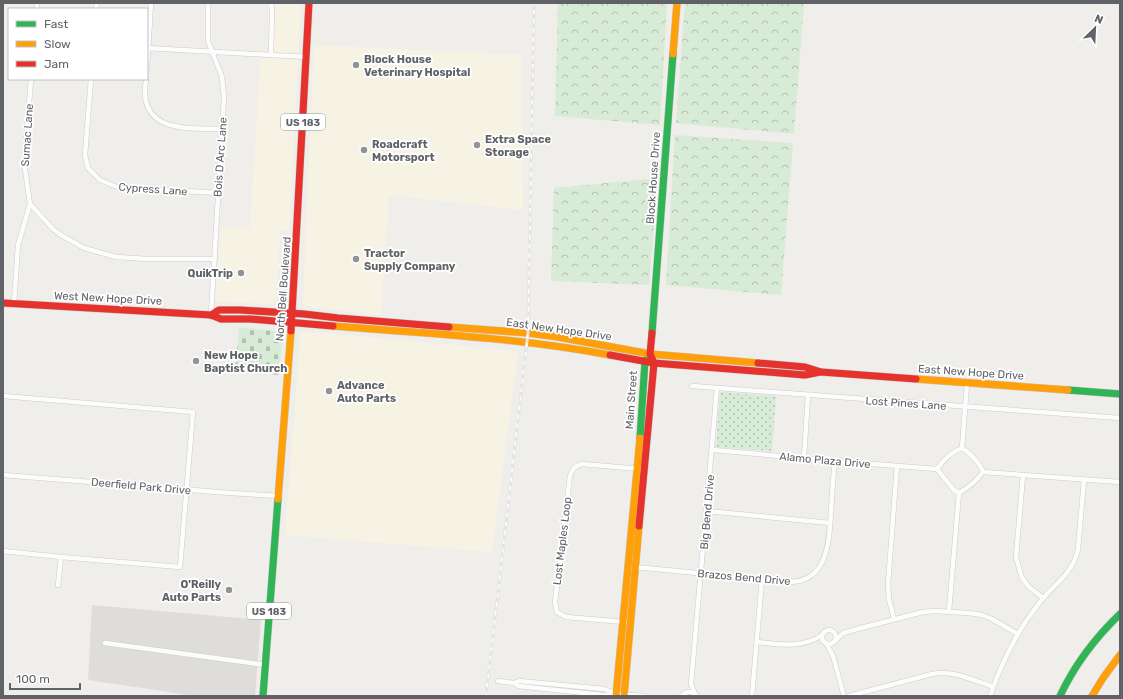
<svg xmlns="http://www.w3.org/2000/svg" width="1123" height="699" viewBox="0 0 1123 699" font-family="Rubik,sans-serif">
<defs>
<pattern id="grass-dots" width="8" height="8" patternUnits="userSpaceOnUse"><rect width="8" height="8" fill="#d8ebd6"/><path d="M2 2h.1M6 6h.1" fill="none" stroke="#b2c2b1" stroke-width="1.8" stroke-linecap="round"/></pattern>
<pattern id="forest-crowns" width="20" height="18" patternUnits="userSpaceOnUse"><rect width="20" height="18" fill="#d8ebd6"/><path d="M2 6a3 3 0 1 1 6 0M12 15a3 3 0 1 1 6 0" fill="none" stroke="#b2c2b1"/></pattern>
<pattern id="cemetery-stones" width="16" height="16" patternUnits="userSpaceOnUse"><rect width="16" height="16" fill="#d8ebd6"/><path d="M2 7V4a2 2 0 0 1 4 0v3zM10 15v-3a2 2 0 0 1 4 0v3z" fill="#b2c2b1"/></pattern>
</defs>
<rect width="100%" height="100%" fill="#efeeea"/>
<g fill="#f7f3e4">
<polygon points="268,3 301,3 289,230 280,231 276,304 215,301 221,229 250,228 260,64 262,58 269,58"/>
<polygon points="314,45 522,55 523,210 389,195 381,315 315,308 306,306 303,303"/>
<polygon points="301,331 518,351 492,552 285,535"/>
</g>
<polygon fill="#dfddda" points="92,605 261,620 255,696 195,696 88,680"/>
<polygon fill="url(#grass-dots)" points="720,392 776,396 772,451 716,447"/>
<g fill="url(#forest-crowns)">
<polygon points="558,3 667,3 660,125 555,116"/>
<polygon points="685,3 804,3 794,134 676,123"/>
<polygon points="675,135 793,143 781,295 666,285"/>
<polygon points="658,178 649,285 551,281 554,188"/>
</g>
<polygon fill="url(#cemetery-stones)" points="239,327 283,332 279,375 235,372"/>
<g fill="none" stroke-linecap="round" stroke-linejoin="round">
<g stroke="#cbcccc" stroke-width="5.5">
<g id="street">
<polyline points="208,3 208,41 222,77 224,97 211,315"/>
<polyline points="271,3 272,11 271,55"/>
<polyline points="37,9 37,3"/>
<polyline points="96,9 97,3"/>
<polyline points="147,48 307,57"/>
<polyline points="147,68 151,3"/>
<polyline points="31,79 25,154 25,169 30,204 53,229 61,235 84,248 116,257 148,259 215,259"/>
<polyline points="91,79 85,155 88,168 100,180 117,187 218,193"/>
<path d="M146 79C146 84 144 89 145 94 147 134 195 128 222 129"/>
<polyline points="14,304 18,245 30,204"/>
<polyline points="692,386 1120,418"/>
<polyline points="3,396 193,412 180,567 61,557 3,551"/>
<path d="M962 448C970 453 980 463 983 472 977 480 968 488 959 493L954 490 937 469C943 460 952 452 962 448Z"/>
<polyline points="962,448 967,383"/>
<polyline points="713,450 835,461 937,469"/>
<polyline points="804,458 808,395"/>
<polyline points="983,472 1120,482"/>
<polyline points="3,475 230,493 279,496"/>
<polyline points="1023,475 1016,557 1022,578 1029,587 1043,598"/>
<polyline points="707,511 830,523"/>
<path d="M635 567 789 582C829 582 829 540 831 511 832 494 833 478 835 461"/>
<polyline points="58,585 61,557"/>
<polyline points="949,611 959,493"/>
<polyline points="894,619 889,599 888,584 897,466"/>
<path d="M625 622 566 617 557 612 555 602 570 476C572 469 575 466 582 464L640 469"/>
<circle cx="829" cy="637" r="7"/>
<polyline points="835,641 843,633 861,628 923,612 935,611 968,613 982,615 992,619 1018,634"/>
<path d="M757 642C780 644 802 649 822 635"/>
<polyline points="105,643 266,665"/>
<polyline points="826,643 833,656 844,696"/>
<polyline points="498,681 514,683 518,686 603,695 616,694 644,696"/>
<polyline points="514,683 519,681 604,689 615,693"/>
<polyline points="695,694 691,684 717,388"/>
<path d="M682 696C686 691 691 690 696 695"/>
<polyline points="752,696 762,579"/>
<path d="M849 696 932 674C954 670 973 680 993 687"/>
<path d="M990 696C999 670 1011 644 1026 621 1032 613 1038 604 1045 596 1059 581 1074 570 1078 549L1084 480"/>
</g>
</g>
<g stroke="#cacacb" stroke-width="8">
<g id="fast">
<polyline points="652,333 673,54"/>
<polyline points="1068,390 1120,394"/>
<polyline points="640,438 645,361 648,358"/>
<polyline points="263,696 278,499"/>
<path d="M1060 696C1075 664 1095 638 1120 614"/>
</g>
</g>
<g stroke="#cacacb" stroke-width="8">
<g id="slow">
<polyline points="673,54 677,3"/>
<path d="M333 326C426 333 519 338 610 355"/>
<polyline points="449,327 528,333 558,337 650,354 758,363"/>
<polyline points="916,379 1068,390"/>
<polyline points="278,499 291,331"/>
<polyline points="616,696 640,438"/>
<polyline points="624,696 639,526"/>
<polyline points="1092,696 1103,678 1120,655"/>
</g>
</g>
<g stroke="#cacacb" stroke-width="8">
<g id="jam">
<polyline points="3,303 211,315 221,319 250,319 333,326"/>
<polyline points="211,315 219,310 240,310 304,314 338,318 449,327"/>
<polyline points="291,331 309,3"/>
<polyline points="610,355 654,363 805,375 820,372"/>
<polyline points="758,363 805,367 821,372 916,379"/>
<polyline points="639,526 654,363 650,354 652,333"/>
</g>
</g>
<use href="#street" stroke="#fdfcfc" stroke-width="4.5"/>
<use href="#fast" stroke="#30b455" stroke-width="7"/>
<use href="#slow" stroke="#ff9f0a" stroke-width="7"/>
<use href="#jam" stroke="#e5322d" stroke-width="7"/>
<g stroke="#e4e4e4" stroke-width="3">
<polyline id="rail" points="486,696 528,333 534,3"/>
</g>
<use href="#rail" stroke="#fff" stroke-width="1.5" stroke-dasharray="4.5" stroke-linecap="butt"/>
</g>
<g fill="#919496" stroke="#fff" stroke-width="1.5">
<circle cx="356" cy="65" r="4"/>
<circle cx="477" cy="145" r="4"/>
<circle cx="364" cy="150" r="4"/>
<circle cx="356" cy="259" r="4"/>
<circle cx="241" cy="273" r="4"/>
<circle cx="196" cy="361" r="4"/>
<circle cx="329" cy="391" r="4"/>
<circle cx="229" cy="590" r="4"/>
</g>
<g text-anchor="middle" stroke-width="3.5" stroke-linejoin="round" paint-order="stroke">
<g fill="#fff" stroke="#8f9295" stroke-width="1">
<rect x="281" y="114" width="44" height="16" rx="3"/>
<rect x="247" y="603" width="44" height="16" rx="3"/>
</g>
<g font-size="10" font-weight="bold" fill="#5f6368">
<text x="303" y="126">US 183</text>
<text x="269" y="615">US 183</text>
</g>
<g font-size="11" font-weight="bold" fill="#5f6368" stroke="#fff" text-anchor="start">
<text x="364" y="63">Block House<tspan x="364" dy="13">Veterinary Hospital</tspan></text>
<text x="485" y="143">Extra Space<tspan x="485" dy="13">Storage</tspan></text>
<text x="372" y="148">Roadcraft<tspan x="372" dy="13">Motorsport</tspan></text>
<text x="364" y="257">Tractor<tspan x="364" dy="13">Supply Company</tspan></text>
<text x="233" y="277" text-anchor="end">QuikTrip</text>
<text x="204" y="359">New Hope<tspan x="204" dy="13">Baptist Church</tspan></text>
<text x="337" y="389">Advance<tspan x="337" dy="13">Auto Parts</tspan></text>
<text x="221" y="588" text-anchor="end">O'Reilly<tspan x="221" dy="13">Auto Parts</tspan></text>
</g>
<g font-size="11" fill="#5f6368" stroke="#fff">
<text transform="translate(27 135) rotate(-86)" y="4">Sumac Lane</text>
<text transform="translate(220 157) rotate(-86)" y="4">Bois D Arc Lane</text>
<text transform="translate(653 178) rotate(-86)" y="4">Block House Drive</text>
<text transform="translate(153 189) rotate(4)" y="4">Cypress Lane</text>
<text transform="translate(283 289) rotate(-86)" y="4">North Bell Boulevard</text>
<text transform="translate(108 298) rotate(3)" y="4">West New Hope Drive</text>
<text transform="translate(559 329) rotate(8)" y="4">East New Hope Drive</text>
<text transform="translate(971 372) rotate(4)" y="4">East New Hope Drive</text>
<text transform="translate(631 400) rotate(-86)" y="4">Main Street</text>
<text transform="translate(906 403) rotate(4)" y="4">Lost Pines Lane</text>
<text transform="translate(825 460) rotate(5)" y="4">Alamo Plaza Drive</text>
<text transform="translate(141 486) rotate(5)" y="4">Deerfield Park Drive</text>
<text transform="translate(707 512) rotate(-85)" y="4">Big Bend Drive</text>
<text transform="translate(562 541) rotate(-83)" y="4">Lost Maples Loop</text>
<text transform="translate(744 577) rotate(5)" y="4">Brazos Bend Drive</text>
</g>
</g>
<rect width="1123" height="699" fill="none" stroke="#5f6368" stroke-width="8"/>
<rect x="8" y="8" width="140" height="72" fill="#ffffff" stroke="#bfc1c3"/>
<rect x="16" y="21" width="20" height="6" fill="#30b455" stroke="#bfc1c3"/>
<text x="44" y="28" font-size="12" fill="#5f6368">Fast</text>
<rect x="16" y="41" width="20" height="6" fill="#ff9f0a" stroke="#bfc1c3"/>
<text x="44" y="48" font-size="12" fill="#5f6368">Slow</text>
<rect x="16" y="61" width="20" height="6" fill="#e5322d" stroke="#bfc1c3"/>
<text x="44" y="68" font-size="12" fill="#5f6368">Jam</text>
<g transform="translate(1095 28) rotate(24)" stroke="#ffffff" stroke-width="3" paint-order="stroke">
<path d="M0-3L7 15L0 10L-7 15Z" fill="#5f6368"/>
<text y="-6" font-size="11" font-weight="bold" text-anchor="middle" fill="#5f6368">N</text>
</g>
<path d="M10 683v6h70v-6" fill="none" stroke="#5f6368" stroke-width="2"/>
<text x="16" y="683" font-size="12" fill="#5f6368" stroke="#ffffff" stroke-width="3" paint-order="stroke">100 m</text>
</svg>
